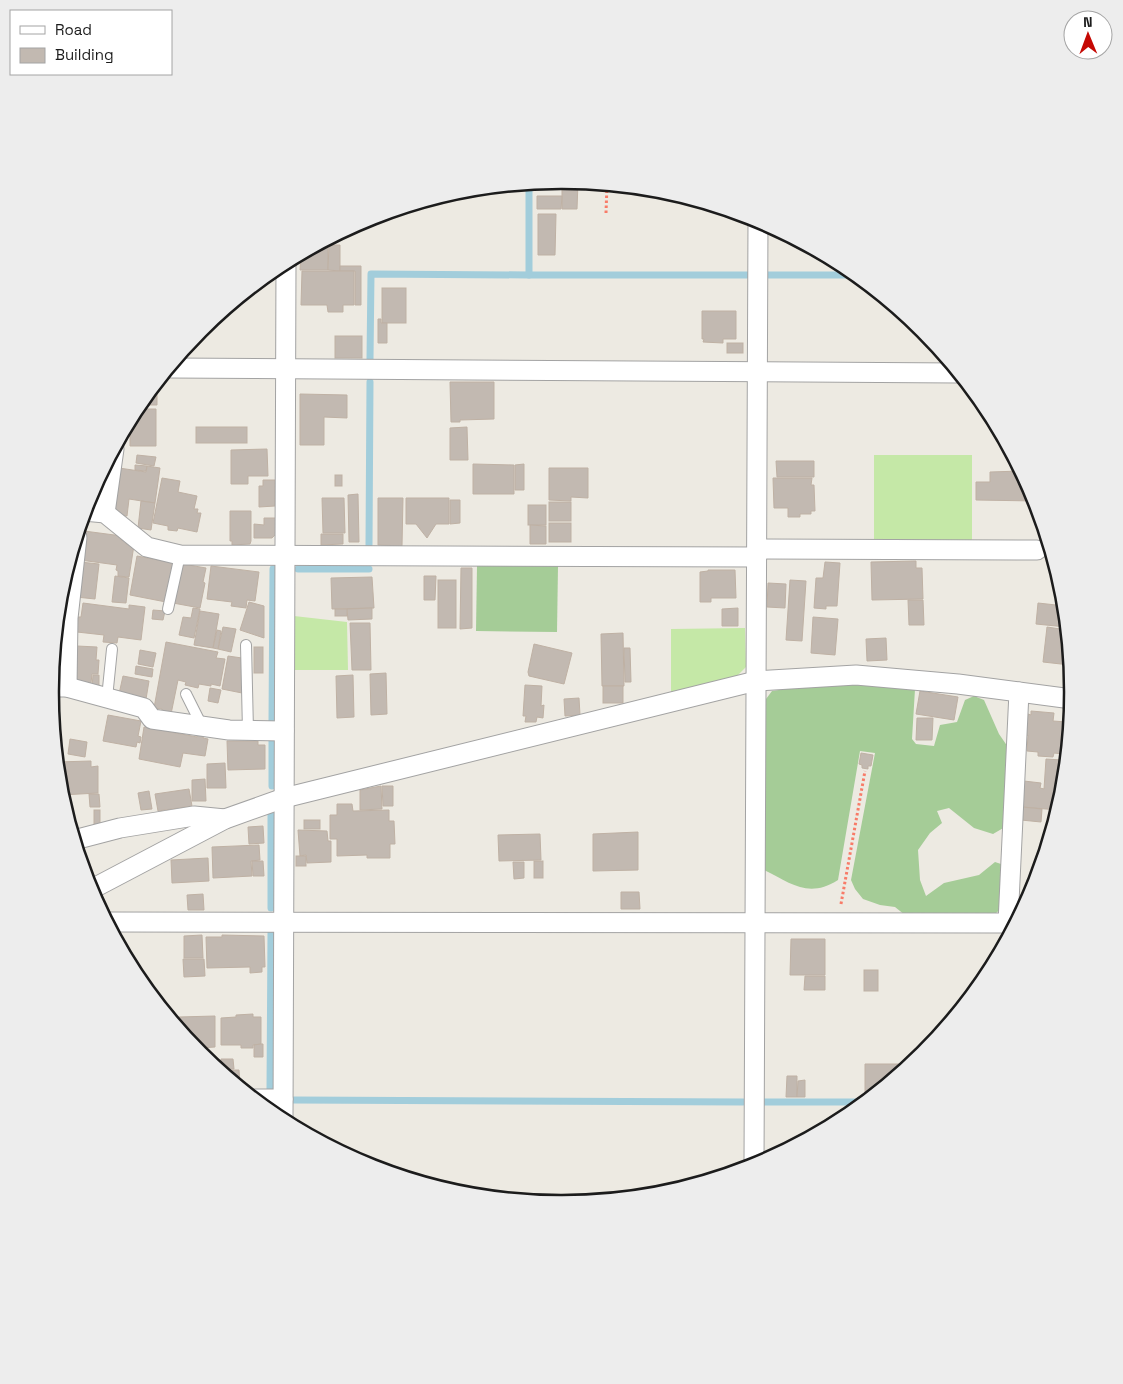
<svg xmlns="http://www.w3.org/2000/svg" width="1123" height="1384" viewBox="0 0 1123 1384" font-family="'Space Grotesk',sans-serif">
<rect width="100%" height="100%" fill="#edeae2"/>
<g fill="#c5e8a7">
<rect x="874" y="455" width="98" height="86"/>
<polygon points="294,616 347,622 348,670 295,670"/>
<polygon points="745,628 746,667 735,678 671,695 671,629"/>
</g>
<g fill="#a5cc97">
<polygon points="477,566 558,566 557,632 476,631"/>
<path d="M826 683 915 689 912 739 916 744 934 746 940 725 957 722 965 700 974 696 984 700 999 734 1010 750 1005 827 993 834 974 828 949 808 937 811 942 823 930 833 918 850 920 880 926 896 944 883 979 875 995 862 1004 865 1002 908 996 913 905 915 895 907 880 905 863 899 855 889 851 880 875 753 860 751 838 880C808 899 791 883 764 870L763 703 772 691Z"/>
</g>
<g fill="none" stroke-linecap="round" stroke-linejoin="round">
<g stroke="#a2cddb" stroke-width="7">
<polyline points="529,275 747,275"/>
<polyline points="766,275 856,275"/>
<polyline points="370,359 371,274 529,275 529,184"/>
<polyline points="369,545 370,382"/>
<polyline points="298,569 369,569"/>
<polyline points="272,721 273,569 276,569"/>
<polyline points="272,786 272,740"/>
<polyline points="271,908 271,815"/>
<polyline points="270,1089 271,933"/>
<polyline points="294,1100 743,1102"/>
<polyline points="762,1102 864,1102"/>
</g>
</g>
<g fill="#c2b9b1" stroke="#bfb1a4">
<polygon points="562,181 578,182 577,209 562,209"/>
<polygon points="537,196 562,196 561,209 537,209"/>
<polygon points="538,214 556,214 555,255 538,255"/>
<polygon points="318,245 328,245 328,270 300,270 301,254"/>
<polygon points="329,245 340,245 340,271 328,270"/>
<polygon points="340,266 361,266 361,305 355,305 355,271 340,271"/>
<polygon points="302,271 354,271 354,305 343,305 343,312 328,312 327,305 301,305"/>
<rect x="382" y="288" width="24" height="35"/>
<polygon points="702,311 736,311 736,339 723,339 723,343 703,342 704,339 702,339"/>
<polygon points="378,319 381,319 381,323 387,323 387,343 378,343"/>
<rect x="335" y="336" width="27" height="22"/>
<rect x="727" y="343" width="16" height="10"/>
<polygon points="450,382 494,382 494,419 460,420 460,422 451,422"/>
<polygon points="157,383 157,405 139,405"/>
<polygon points="300,394 347,395 347,418 324,417 324,445 300,445"/>
<polygon points="135,409 156,409 156,446 130,446 130,419"/>
<rect x="196" y="427" width="51" height="16"/>
<polygon points="467,427 468,460 450,460 450,428"/>
<polygon points="267,449 268,476 248,476 248,484 231,484 231,450"/>
<polygon points="137,455 156,457 154,466 136,463"/>
<polygon points="776,461 814,461 814,477 777,477"/>
<polygon points="473,464 514,465 514,494 473,494"/>
<polygon points="524,464 524,490 515,490 515,465"/>
<polygon points="135,465 147,466 146,471 135,470"/>
<polygon points="147,466 160,468 155,503 129,499 127,516 113,514 119,468 146,472"/>
<polygon points="549,468 588,468 588,498 571,497 571,501 549,500"/>
<polygon points="1021,471 1035,501 976,500 976,482 990,482 990,472"/>
<rect x="335" y="475" width="7" height="11"/>
<polygon points="162,478 180,481 178,492 197,496 194,509 198,509 197,513 201,513 197,532 178,528 177,531 168,530 168,526 153,523"/>
<polygon points="773,478 812,478 811,485 814,485 815,511 811,511 811,514 800,514 800,517 788,517 788,508 774,508"/>
<polygon points="263,480 275,480 275,506 259,507 259,486 263,486"/>
<polygon points="93,489 101,490 99,506 87,504"/>
<polygon points="358,494 359,542 349,542 348,495"/>
<polygon points="322,498 344,498 345,533 323,533"/>
<polygon points="378,498 403,498 402,546 378,545"/>
<polygon points="406,498 449,498 449,524 436,524 427,538 416,524 406,524"/>
<polygon points="450,500 460,500 460,523 450,524"/>
<polygon points="141,501 155,503 151,530 138,528"/>
<rect x="549" y="502" width="22" height="19"/>
<rect x="528" y="505" width="18" height="20"/>
<polygon points="230,511 251,511 251,541 250,544 232,545 232,541 230,541"/>
<polygon points="264,518 276,518 276,534 272,538 254,538 254,524 264,525"/>
<rect x="549" y="523" width="22" height="19"/>
<polygon points="530,525 546,526 546,544 530,544"/>
<polygon points="84,531 122,536 121,540 126,540 126,544 134,545 129,577 118,576 118,571 116,570 117,565 80,560"/>
<polygon points="321,534 343,534 343,544 321,545"/>
<polygon points="137,556 174,563 166,602 130,595"/>
<polygon points="916,561 916,568 922,568 923,599 872,600 871,562"/>
<polygon points="80,562 99,564 95,599 76,597"/>
<polygon points="825,562 840,563 837,606 826,606 826,609 814,608 816,578 823,578"/>
<polygon points="183,564 206,568 203,582 205,583 200,608 173,603 178,578 180,578"/>
<polygon points="211,566 259,572 255,601 247,600 246,608 231,606 232,602 207,599"/>
<polygon points="461,568 472,568 472,628 460,629"/>
<polygon points="708,570 735,570 736,598 711,598 711,602 700,602 700,572 708,571"/>
<polygon points="115,576 129,578 126,603 112,602"/>
<polygon points="424,576 436,576 435,600 424,600"/>
<polygon points="372,577 374,608 332,609 331,578"/>
<rect x="438" y="580" width="18" height="48"/>
<polygon points="790,580 806,581 802,641 786,640"/>
<polygon points="768,583 786,584 785,608 767,607"/>
<polygon points="908,600 923,600 924,625 909,625"/>
<polygon points="249,602 264,606 264,638 240,630"/>
<polygon points="83,603 129,609 129,605 145,607 141,640 118,637 117,643 103,642 104,635 77,632 78,617 81,617"/>
<polygon points="1038,603 1065,606 1066,627 1036,624"/>
<polygon points="193,608 200,609 194,638 179,635 183,617 191,618"/>
<polygon points="372,608 372,619 348,620 347,609"/>
<polygon points="738,608 738,626 722,626 722,609"/>
<rect x="335" y="609" width="12" height="7"/>
<polygon points="153,610 165,611 163,620 152,619"/>
<polygon points="200,611 219,614 213,648 194,645"/>
<polygon points="813,617 838,619 835,655 811,653"/>
<polygon points="350,623 370,623 371,670 352,670"/>
<polygon points="223,627 236,629 231,652 218,649"/>
<polygon points="1047,627 1067,630 1070,665 1043,662"/>
<polygon points="217,630 221,631 218,649 213,648"/>
<polygon points="623,633 624,686 602,686 601,634"/>
<polygon points="886,638 887,660 867,661 866,639"/>
<polygon points="166,642 218,652 216,658 225,659 220,686 211,684 211,686 199,684 198,688 185,685 186,682 178,680 171,714 162,713 162,709 154,708"/>
<polygon points="534,644 572,653 564,684 529,676 528,672"/>
<polygon points="77,646 97,647 96,660 99,660 98,674 92,674 91,683 74,682"/>
<rect x="254" y="647" width="9" height="26"/>
<polygon points="624,648 630,648 631,682 625,682"/>
<polygon points="140,650 156,653 153,667 138,664"/>
<polygon points="228,656 242,658 242,693 222,689"/>
<polygon points="136,666 153,669 152,677 135,674"/>
<polygon points="52,668 60,668 61,681 51,681"/>
<polygon points="386,673 387,714 371,715 370,674"/>
<polygon points="93,675 99,675 99,687 92,687"/>
<polygon points="353,675 354,717 337,718 336,676"/>
<polygon points="123,676 149,681 146,699 119,694"/>
<polygon points="525,685 542,686 541,706 544,705 543,718 537,717 536,722 525,722 526,716 523,716"/>
<rect x="603" y="686" width="20" height="17"/>
<polygon points="210,688 221,690 218,703 208,701"/>
<polygon points="920,691 958,697 954,720 916,714"/>
<polygon points="579,698 580,715 565,716 564,699"/>
<polygon points="1031,711 1054,713 1053,721 1067,722 1065,751 1063,751 1063,754 1054,753 1053,757 1038,756 1038,752 1027,751 1028,735 1026,736 1028,714 1031,715"/>
<polygon points="108,715 141,721 138,736 141,737 140,743 137,742 136,747 103,741"/>
<polygon points="917,718 933,718 932,740 916,740"/>
<polygon points="144,727 197,737 197,734 204,735 203,738 208,739 205,756 183,753 180,767 139,759"/>
<polygon points="70,739 87,742 85,757 68,754"/>
<polygon points="227,741 258,741 258,745 265,745 265,769 228,770"/>
<polygon points="861,753 873,755 871,766 868,766 868,769 862,768 862,765 859,764"/>
<polygon points="1046,759 1062,760 1061,766 1064,766 1061,799 1058,810 1022,807 1024,781 1041,783 1040,788 1044,789"/>
<polygon points="91,761 91,767 98,766 98,793 61,795 57,762"/>
<polygon points="225,763 226,788 207,788 207,764"/>
<polygon points="205,779 206,801 192,801 192,780"/>
<polygon points="381,786 382,809 360,810 360,790"/>
<polygon points="382,786 393,786 393,806 383,806"/>
<polygon points="189,789 192,806 158,811 155,794"/>
<polygon points="149,791 152,809 141,810 138,793"/>
<polygon points="89,794 99,794 100,807 90,807"/>
<polygon points="337,804 352,804 353,811 389,810 389,821 394,821 395,844 390,844 390,858 367,858 367,855 337,856 337,839 330,839 330,815 337,815"/>
<polygon points="1022,807 1042,809 1041,822 1021,820"/>
<rect x="94" y="810" width="6" height="15"/>
<rect x="304" y="820" width="16" height="9"/>
<polygon points="263,826 264,843 249,844 248,827"/>
<polygon points="298,830 327,831 328,841 331,841 331,862 307,863 306,855 300,856"/>
<polygon points="638,832 638,870 593,871 593,834"/>
<polygon points="540,834 541,860 499,861 498,835"/>
<polygon points="259,845 260,860 251,861 252,876 213,878 212,847"/>
<rect x="296" y="856" width="10" height="10"/>
<polygon points="208,858 209,881 172,883 171,860"/>
<polygon points="252,861 263,861 264,876 253,876"/>
<rect x="534" y="861" width="9" height="17"/>
<polygon points="513,862 524,862 524,878 514,879"/>
<polygon points="621,892 639,892 640,909 621,909"/>
<polygon points="203,894 204,910 188,910 187,895"/>
<polygon points="202,935 203,958 184,958 184,936"/>
<polygon points="222,935 264,936 265,967 262,967 262,972 250,973 250,967 207,968 206,937 222,937"/>
<polygon points="791,939 825,939 825,975 790,975"/>
<polygon points="183,959 204,959 205,976 184,977"/>
<rect x="864" y="970" width="14" height="21"/>
<polygon points="805,976 825,976 825,990 804,990"/>
<polygon points="165,1011 174,1011 174,1023"/>
<polygon points="253,1014 253,1017 261,1017 261,1044 253,1045 253,1048 241,1048 241,1045 221,1045 221,1018 236,1017 236,1015"/>
<polygon points="215,1016 215,1047 200,1048 200,1050 196,1050 179,1029 179,1017"/>
<polygon points="261,1044 263,1044 263,1057 254,1057 254,1045"/>
<polygon points="221,1059 233,1059 234,1069 221,1069"/>
<polygon points="865,1064 901,1064 901,1072 876,1093 865,1093"/>
<polygon points="221,1070 239,1070 240,1086 221,1071"/>
<polygon points="787,1076 797,1076 797,1097 786,1097"/>
<polygon points="805,1080 805,1097 797,1097 798,1081"/>
</g>
<g fill="none" stroke-linecap="round" stroke-linejoin="round">
<g stroke="#a3a3a3" stroke-width="12">
<g id="lane">
<polyline points="168,609 180,555"/>
<polyline points="246,645 248,731"/>
<polyline points="186,694 202,726"/>
<polyline points="107,698 112,649"/>
</g>
</g>
<g stroke="#a3a3a3" stroke-width="21">
<g id="street">
<polyline points="169,368 958,373"/>
<polyline points="84,511 105,513 147,547 180,555 757,557"/>
<polyline points="105,513 114,449"/>
<polyline points="757,549 1037,550"/>
<polyline points="50,687 67,687 144,708 152,719 229,730 284,731"/>
<polyline points="67,687 68,618 77,537"/>
<polyline points="74,840 120,828 194,816 225,819"/>
<polyline points="90,890 225,819 284,798 756,681 856,675 958,684 1072,699"/>
<polyline points="107,922 1008,923 1019,692"/>
<polyline points="255,1099 283,1099"/>
<polyline points="283,1120 286,262"/>
<polyline points="754,1165 758,220"/>
</g>
</g>
<g stroke="#f87b68" stroke-width="3" stroke-dasharray="2.5 2.5" stroke-linecap="butt">
<polyline points="606,213 607,185"/>
<polyline points="841,904 865,771"/>
</g>
<use href="#lane" stroke="#fff" stroke-width="10"/>
<use href="#street" stroke="#fff" stroke-width="19"/>
</g>
<path d="M0 0H1123V1384H0ZM561 189H562A502 502 0 0 1 1064 691V693A502 502 0 0 1 562 1195H561A502 502 0 0 1 59 693V691A502 502 0 0 1 561 189Z" fill="#ededed" fill-rule="evenodd"/>
<path fill="none" stroke="#1c1c1c" stroke-width="2.5" d="M561 189H562A502 502 0 0 1 1064 691V693A502 502 0 0 1 562 1195H561A502 502 0 0 1 59 693V691A502 502 0 0 1 561 189Z"/>
<rect x="10" y="10" width="162" height="65" fill="#ffffff" stroke="#a4a4a4"/>
<rect x="20" y="26" width="25" height="8" fill="#ffffff" stroke="#a4a4a4"/>
<text x="55" y="35" font-size="15" fill="#1c1c1c">Road</text>
<rect x="20" y="48" width="25" height="15" fill="#c2b9b1" stroke="#a4a4a4"/>
<text x="55" y="60" font-size="15" fill="#1c1c1c">Building</text>
<g transform="translate(1088 35) rotate(359)"><circle r="24" fill="#ffffff" stroke="#a4a4a4"/>
<path d="M0-4L9 19L0 12L-9 19Z" fill="#c50803"/>
<text y="-8" font-size="14" font-weight="bold" text-anchor="middle" fill="#1c1c1c">N</text>
</g>
</svg>
